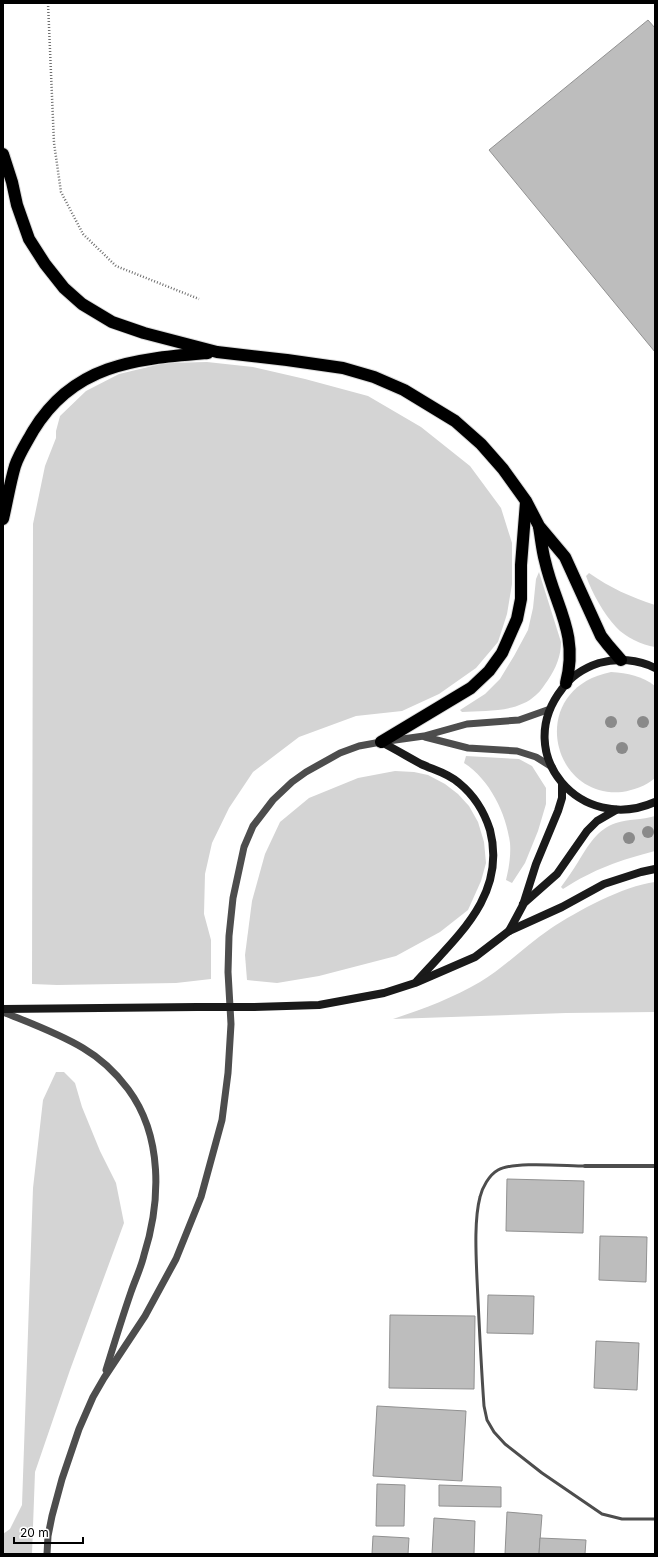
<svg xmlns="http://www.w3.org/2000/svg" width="658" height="1557" viewBox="0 0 658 1557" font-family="Inter,sans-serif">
<rect width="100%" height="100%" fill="#fff"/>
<g fill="#d4d4d4">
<polygon points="207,362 253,367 305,379 368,396 421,427 470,466 501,508 512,543 512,584 507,614 498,642 476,668 439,694 402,711 356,716 299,737 253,772 229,808 212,843 205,874 204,914 211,940 211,979 176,983 57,985 32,984 33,524 45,466 56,438 56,431 60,416 86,391 119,374 165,363"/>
<path d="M539 572 561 642C561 656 556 668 548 680 544 685 541 691 536 695 517 713 486 710 462 712L460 710 485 694 500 679 514 656 528 630 533 608 536 579Z"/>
<path d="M589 573C610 588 631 597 655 605V647C642 645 625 637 616 627 604 614 592 593 586 576Z"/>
<path d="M611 672C628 673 642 676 655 686V778C646 786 634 790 622 792 550 799 526 689 611 672Z"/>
<path d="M466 756 519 759 532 766 546 788V804L538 831 525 863 512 883 506 880C509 868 511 855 510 843 506 813 490 780 464 763Z"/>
<polygon points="395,771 414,772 428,775 445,784 458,794 469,806 478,822 484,842 486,863 481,881 468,910 440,932 396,956 319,976 277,983 247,980 245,955 252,901 265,854 280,822 309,798 358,778"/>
<path d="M655 816V851C620 860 594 869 563 889L561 887C567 879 573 870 578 862 588 846 597 829 616 823 628 819 642 820 655 816Z"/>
<path d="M655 882V1012L566 1013 393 1019C423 1009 453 998 480 982 505 967 526 945 550 929 577 911 623 886 655 882Z"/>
<polygon points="56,1072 64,1072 75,1083 82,1107 100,1151 116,1183 124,1223 70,1370 35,1472 32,1554 3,1554 3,1534 10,1529 22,1505 33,1188 43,1100"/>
</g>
<g fill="#bdbdbd" stroke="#919191">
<polygon points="648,20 655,28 655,352 489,150"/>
<polygon points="507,1179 584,1181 583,1233 506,1231"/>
<polygon points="600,1236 647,1237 646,1282 599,1280"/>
<polygon points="488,1295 534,1296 533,1334 487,1333"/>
<polygon points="390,1315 475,1316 474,1389 389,1388"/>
<polygon points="596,1341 639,1343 637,1390 594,1388"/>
<polygon points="377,1406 466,1411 462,1481 373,1476"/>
<polygon points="377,1484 405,1485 404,1526 376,1526"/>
<polygon points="439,1485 501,1487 501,1507 439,1506"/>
<polygon points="507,1512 542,1515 539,1554 505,1554"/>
<polygon points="434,1518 475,1521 474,1554 432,1554"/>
<polygon points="373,1536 409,1538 408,1554 372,1554"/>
<polygon points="540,1538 586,1540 585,1554 539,1554"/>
</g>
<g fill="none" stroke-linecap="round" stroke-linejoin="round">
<g stroke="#dbdbdb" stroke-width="14">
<g id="motorway">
<polyline points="3,154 12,182 17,205 29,239 45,264 64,288 82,304 112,322 144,333 217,352 287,360 343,368 374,377 404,390 455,421 481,444 503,469 526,501 539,526 565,557 601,636 608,645 621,660"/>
<path d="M3 519C7 502 10 483 15 466 19 454 27 442 33 431 74 363 137 359 208 353"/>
<path d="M539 527C541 538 542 550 545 561 555 606 579 633 566 683"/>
<polyline points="381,742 471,688 489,671 502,653 517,619 521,599 521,565 526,502"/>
</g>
</g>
<polyline stroke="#6f6f6f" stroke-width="2.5" stroke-dasharray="1 2" stroke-linecap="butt" points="48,3 54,143 61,192 83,234 116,266 199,299"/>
<path stroke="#4d4d4d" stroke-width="3" d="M585 1166C565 1166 514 1161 498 1170 489 1175 482 1188 480 1197 474 1220 476 1255 477 1279 479 1322 481 1364 484 1406L487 1420 494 1432 505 1444 542 1473 602 1514 622 1519H655"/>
<polyline stroke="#4d4d4d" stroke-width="4" points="585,1166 655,1166"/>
<g stroke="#4d4d4d" stroke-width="7">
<polyline points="425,737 468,748 517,751 536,757 552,767"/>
<path d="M3 1012C30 1023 58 1033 83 1048 100 1058 116 1073 128 1089 163 1136 161 1201 144 1255 141 1268 135 1280 131 1292 122 1318 114 1344 106 1370"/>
<polyline points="47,1554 48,1536 52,1516 62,1479 79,1429 93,1397 104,1378 145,1316 176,1259 201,1197 222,1120 228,1073 231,1024 228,972 229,936 233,898 244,847 253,826 273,800 292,782 306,772 340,753 359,746 381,742 424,736 467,724 519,720 550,709"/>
</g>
<g stroke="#1a1a1a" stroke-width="8">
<path d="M655 668C638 659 617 658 599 663 584 668 571 676 562 689 511 754 581 835 655 802"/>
<path d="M381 742C395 749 408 757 421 764 434 770 448 773 459 783 475 796 484 811 490 830 507 896 456 937 417 981"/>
<polyline points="523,904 557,874 587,831 597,821 616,810"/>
<polyline points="509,931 523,905 536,864 558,811 562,798 562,784"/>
<polyline points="253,1007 319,1005 384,993 415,983 475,957 509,931 562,907 604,884 641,872 655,869"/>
<polyline points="3,1009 197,1007"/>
</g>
<use href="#motorway" stroke="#000" stroke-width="12"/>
<polyline stroke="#1a1a1a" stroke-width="8" points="197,1007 253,1007"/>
</g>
<g fill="#8a8a8a">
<circle cx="611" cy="722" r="6"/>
<circle cx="643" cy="722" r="6"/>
<circle cx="622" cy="748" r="6"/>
<circle cx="648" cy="832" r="6"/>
<circle cx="629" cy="838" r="6"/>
</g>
<rect width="658" height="1557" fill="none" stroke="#000000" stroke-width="8"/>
<path d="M14 1537v6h69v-6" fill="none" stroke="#000000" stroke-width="2"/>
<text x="20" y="1537" font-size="12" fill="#000000" stroke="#ffffff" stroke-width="3" paint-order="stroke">20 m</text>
</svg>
